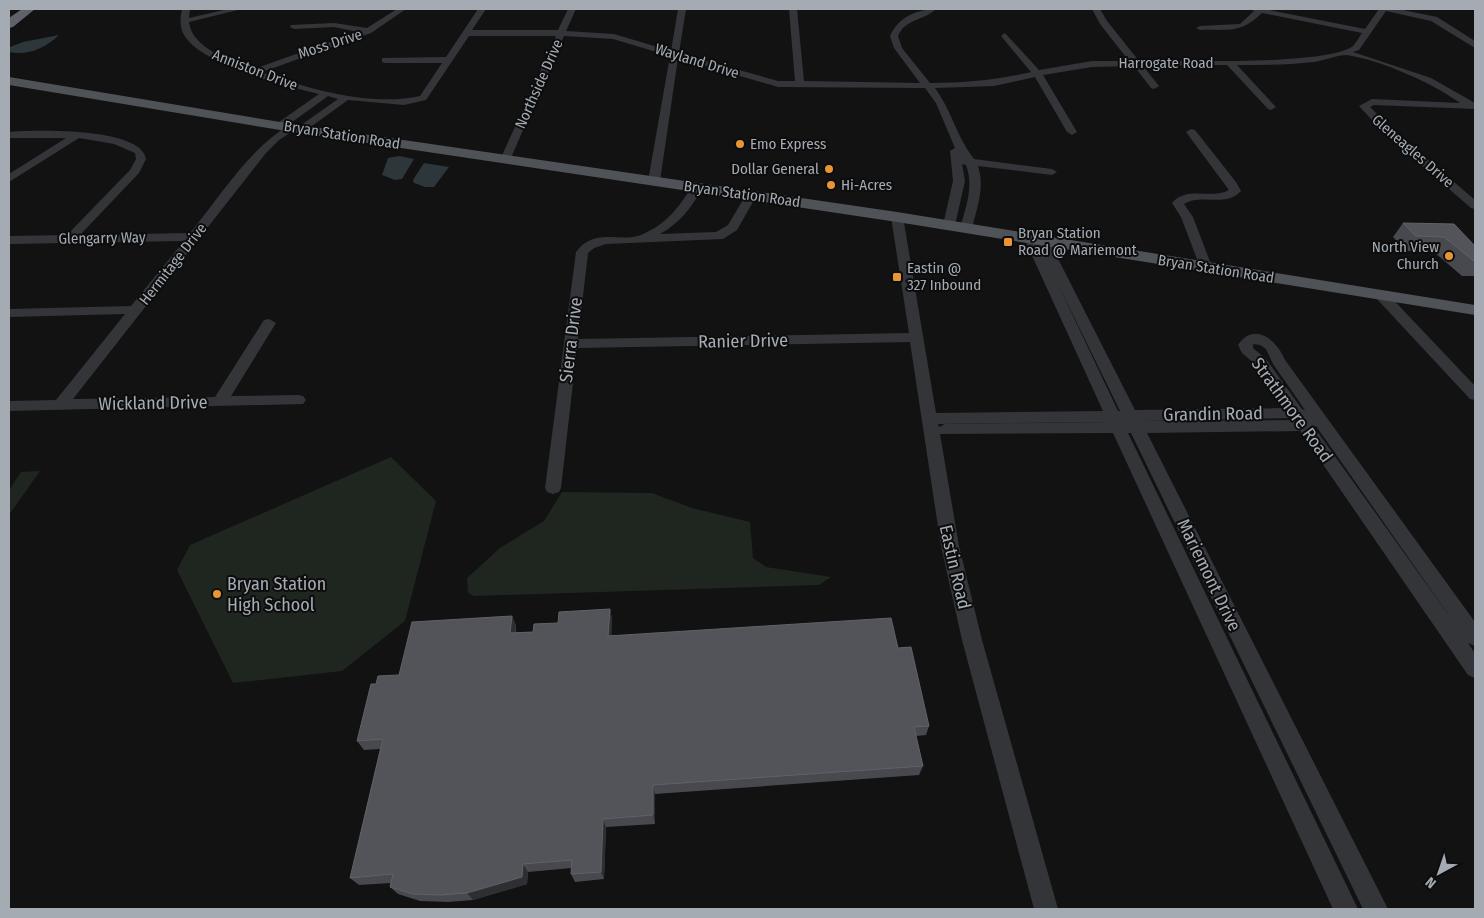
<svg xmlns="http://www.w3.org/2000/svg" width="1484" height="918" viewBox="0 0 1484 918" font-family="'Fira Sans Condensed',sans-serif">
<rect width="100%" height="100%" fill="#121213"/>
<g fill="#1e261f">
<polygon points="391,457 436,501 405,621 342,671 233,683 177,570 190,545"/>
<polygon points="40,471 9,515 9,490 21,472"/>
<polygon points="562,492 652,493 692,508 750,522 753,558 766,567 831,577 819,585 474,596 468,593 467,578 500,548 544,521"/>
</g>
<g fill="#2c363b">
<path d="M59 35C46 48 27 56 9 52L10 47 23 42Z"/>
<polygon points="399,156 414,159 402,179 395,180 382,175 388,158"/>
<polygon points="424,163 449,167 434,187 425,187 414,183 413,180"/>
</g>
<g fill="none" stroke-linecap="round" stroke-linejoin="round">
<g fill="#333538" fill-rule="evenodd">
<path d="M182 9H190L189 18 228 9H242L189 22C192 49 232 61 254 69L358 32 334 27 294 29 290 27 291 25 334 23 367 28 397 9H406L371 33 262 72C307 89 372 107 420 96L442 63H385L382 62V58L446 57 478 9H486L472 30H558L568 9H576L566 31 614 34 671 51 678 9H686L679 53 778 81H795L789 9H797L804 81 920 83 894 48 890 36C898 18 916 9 936 9 924 21 906 18 898 36L902 48 930 83C965 83 997 80 1031 72L1001 36 1005 33 1039 70 1092 61H1129L1100 24 1092 9H1100L1107 21 1139 61C1178 60 1327 66 1353 46 1356 43 1359 37 1362 33L1262 13C1240 34 1229 29 1200 30L1196 28 1200 26 1240 24 1254 11 1250 9H1264L1365 29 1379 9H1398L1437 17 1475 41V48L1431 21 1386 11 1359 50 1353 52 1431 78 1475 103V109L1374 105 1370 107 1390 127 1475 200V209L1471 208 1382 131 1359 106 1372 99 1460 103C1433 83 1380 60 1347 55 1340 54 1322 61 1314 62 1288 65 1263 65 1237 65L1274 105 1276 107 1271 110 1268 109 1227 65 1143 66 1159 86 1154 89 1151 88 1134 66 1092 67 1043 75 1077 132 1072 135 1067 132 1035 77 994 86 935 88C952 111 956 136 974 159L1052 169 1057 172 1052 175 978 166C985 187 977 208 972 228L966 232 960 228C966 207 974 186 966 165L962 164 965 181 955 225 949 229 943 225 953 181 950 151 955 148 936 103 925 88 778 87 678 58 660 181 654 184 648 181 670 56 613 39 564 36 510 160 505 163 500 160 556 36H469L426 100 404 105 348 100 305 131 296 129 279 140 266 153 73 399 215 397 264 320 269 319 276 323 231 396 298 395 303 396 306 400 303 404 9 411V401L56 400 125 314 9 317V309L131 306 184 241 9 244V236L67 235 130 170 136 159 135 153 114 144 79 138 9 182V174L66 138H9V132C35 130 141 127 146 159L139 173 80 235 190 233C219 198 249 149 288 126L297 128 338 99 328 96 284 128H276V124L319 94C285 86 207 66 186 38 179 29 180 19 182 9Z"/>
<path d="M1191 129 1195 130 1236 182 1241 191C1226 208 1201 193 1184 204L1193 217 1212 267 1206 271 1200 267 1181 217 1172 203C1187 185 1212 200 1229 190L1186 132Z"/>
<path d="M697 184 703 187C692 207 680 223 660 234L716 232 728 225 747 193 751 192 757 195 737 230 723 239 606 244 594 248 588 253 578 339 909 333 891 217 897 213 903 217 936 413 1103 411 1024 238 1030 234 1034 235 1037 240 1043 237 1049 241 1135 410 1285 408 1256 365 1242 353 1238 345C1254 321 1277 340 1285 360L1475 622V646L1468 643 1475 653V678L1468 675 1300 431 1147 433 1388 909H1363L1131 433H1128L1358 909H1333L1113 433 940 434 959 546 982 640 1058 909H1034L962 640 941 546 910 342 577 348 561 488 559 492 553 494 547 492 545 488 576 252C595 227 620 243 641 235 667 224 679 207 693 185ZM1057 282 1120 411H1118ZM1253 344 1260 345 1266 349 1273 364 1305 410 1302 409 1266 359 1253 348ZM1292 418 1293 420 1141 421ZM1108 422 945 424 939 427 938 424ZM1316 426 1455 624 1314 427Z"/>
<polygon points="1381,291 1386,292 1475,386 1475,400 1470,399 1376,298 1374,295 1376,292"/>
</g>
<polygon fill="#4f5257" fill-rule="evenodd" points="9,77 280,122 897,212 1475,305 1475,315 897,222 280,130 9,85"/>
<polygon fill="#5f6369" fill-rule="evenodd" points="22,9 35,9 13,27 9,28 9,18"/>
</g>
<g fill="#48494e">
<polygon points="1403,223 1475,246 1475,276 1462,276 1433,251 1406,251 1393,237"/>
<polygon points="610,609 612,619 611,635 898,648 929,726 926,735 916,736 923,766 919,775 655,794 655,824 606,827 604,879 575,882 571,874 572,868 528,872 527,884 473,900 448,902 420,901 398,894 390,887 391,883 359,885 350,878 380,749 364,750 357,741 376,684 399,675 512,616 516,626 516,633 533,632 558,623"/>
</g>
<g fill="#2e2f32">
<polygon points="610,609 612,619 611,646 608,636"/>
<polygon points="512,616 516,626 514,643 510,633"/>
<polygon points="653,785 655,794 655,824 653,815"/>
<polygon points="603,819 606,827 604,879 601,872"/>
<polygon points="523,864 528,872 527,884 473,900 467,893"/>
</g>
<g fill="#525459" stroke="#5f6267">
<polygon points="1403,223 1454,224 1475,246 1475,261 1474,261 1444,237 1416,236"/>
<polygon points="610,609 608,636 891,618 898,648 911,647 929,726 914,727 923,766 653,785 653,815 603,819 601,872 571,874 572,860 523,864 522,877 467,893 441,895 413,894 390,887 393,874 350,878 383,739 357,741 371,684 376,684 378,676 399,675 412,622 512,616 510,633 533,632 534,624 558,623 559,612"/>
</g>
<g fill="#e99535" stroke="#0d0d0e" stroke-width="2">
<circle cx="740" cy="144" r="5"/>
<circle cx="829" cy="169" r="5"/>
<circle cx="831" cy="185" r="5"/>
<rect x="1003" y="237" width="10" height="10" rx="2.5"/>
<circle cx="1449" cy="256" r="5"/>
<rect x="892" y="272" width="10" height="10" rx="2.5"/>
<circle cx="217" cy="594" r="5"/>
</g>
<g text-anchor="middle" stroke-width="4" stroke-linejoin="round" paint-order="stroke">
<g font-size="15" fill="#a4abb3" stroke="#0d0d0e">
<text transform="translate(330 44) rotate(-18)" y="5">Moss Drive</text>
<text transform="translate(697 61) rotate(17)" y="5">Wayland Drive</text>
<text x="1166" y="68">Harrogate Road</text>
<text transform="translate(255 70) rotate(21)" y="5">Anniston Drive</text>
<text transform="translate(539 84) rotate(-66)" y="5">Northside Drive</text>
<text transform="translate(342 135) rotate(9)" y="5">Bryan Station Road</text>
<text transform="translate(1413 151) rotate(41)" y="5">Gleneagles Drive</text>
<text transform="translate(742 194) rotate(8)" y="5">Bryan Station Road</text>
<text transform="translate(102 238) rotate(-1)" y="5">Glengarry Way</text>
<text transform="translate(173 264) rotate(-52)" y="5">Hermitage Drive</text>
<text transform="translate(1216 269) rotate(9)" y="5">Bryan Station Road</text>
</g>
<g font-size="15" fill="#a4abb3" stroke="#0d0d0e" text-anchor="start">
<text x="750" y="149">Emo Express</text>
<text x="819" y="174" text-anchor="end">Dollar General</text>
<text x="841" y="190">Hi-Acres</text>
<text x="1018" y="238">Bryan Station<tspan x="1018" dy="17">Road @ Mariemont</tspan></text>
<text x="1439" y="252" text-anchor="end">North View<tspan x="1439" dy="17">Church</tspan></text>
<text x="907" y="273">Eastin @<tspan x="907" dy="17">327 Inbound</tspan></text>
</g>
<g font-size="18" fill="#a4abb3" stroke="#0d0d0e">
<text transform="translate(571 340) rotate(-83)" y="6">Sierra Drive</text>
<text transform="translate(743 341) rotate(-1)" y="6">Ranier Drive</text>
<text transform="translate(153 403) rotate(-1)" y="6">Wickland Drive</text>
<text transform="translate(1292 410) rotate(54)" y="6">Strathmore Road</text>
<text transform="translate(1213 414) rotate(-1)" y="6">Grandin Road</text>
<text transform="translate(955 567) rotate(77)" y="6">Eastin Road</text>
<text transform="translate(1209 575) rotate(64)" y="6">Mariemont Drive</text>
</g>
<g font-size="18" fill="#a4abb3" stroke="#0d0d0e" text-anchor="start">
<text x="227" y="590">Bryan Station<tspan x="227" dy="21">High School</tspan></text>
</g>
</g>
<rect width="1484" height="918" fill="none" stroke="#a4abb3" stroke-width="20"/>
<g transform="translate(1439 873) rotate(220)" stroke="#0d0d0e" stroke-width="4" paint-order="stroke">
<path d="M0-4L9 19L0 12L-9 19Z" fill="#a4abb3"/>
<text y="-8" font-size="14" font-weight="bold" text-anchor="middle" fill="#a4abb3">N</text>
</g>
</svg>
